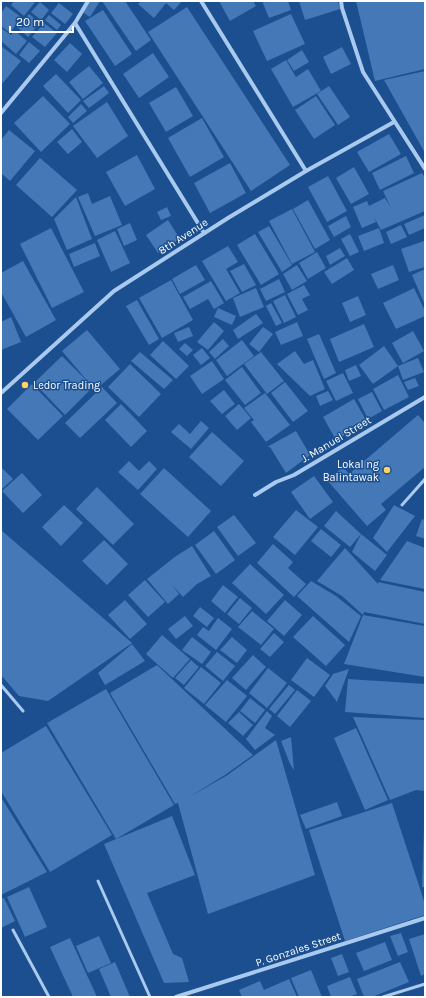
<svg xmlns="http://www.w3.org/2000/svg" width="426" height="998" viewBox="0 0 426 998" font-family="Karla,sans-serif">
<rect width="100%" height="100%" fill="#1b4f8f"/>
<g fill="#4478b7">
<polygon points="14,1 36,1 24,16 11,5"/>
<polygon points="89,1 100,1 90,17 82,12"/>
<polygon points="102,1 125,1 151,40 136,51"/>
<polygon points="141,1 182,1 174,10 166,3 154,18 138,4"/>
<polygon points="219,1 253,1 256,6 230,21"/>
<polygon points="262,1 288,1 291,10 269,18"/>
<polygon points="299,1 338,1 340,9 305,20"/>
<polygon points="356,1 425,1 425,69 375,81"/>
<polygon points="40,2 49,10 41,20 31,12"/>
<polygon points="59,3 73,14 65,24 51,13"/>
<polygon points="6,6 21,17 10,33 1,26 1,13"/>
<polygon points="187,7 290,165 251,191 148,32"/>
<polygon points="103,10 132,54 115,66 85,21"/>
<polygon points="29,14 40,23 28,37 17,27"/>
<polygon points="291,14 305,44 267,61 253,31"/>
<polygon points="49,15 61,25 57,30 45,20"/>
<polygon points="44,23 57,33 45,47 32,37"/>
<polygon points="1,28 11,35 15,31 27,41 16,54 1,41"/>
<polygon points="29,42 40,51 29,63 19,55"/>
<polygon points="70,43 82,54 67,72 54,60"/>
<polygon points="1,46 21,61 2,84 1,83"/>
<polygon points="342,47 351,64 331,74 323,57"/>
<polygon points="302,50 309,62 294,71 287,60"/>
<polygon points="153,53 169,77 139,98 123,74"/>
<polygon points="286,60 296,77 308,69 321,91 293,107 271,69"/>
<polygon points="89,66 103,83 83,99 69,82"/>
<polygon points="425,71 425,153 384,80"/>
<polygon points="56,74 81,100 68,113 43,86"/>
<polygon points="104,86 109,93 89,108 83,101"/>
<polygon points="329,86 350,117 338,125 317,94"/>
<polygon points="176,87 193,116 166,132 149,103"/>
<polygon points="43,96 70,124 41,152 14,123"/>
<polygon points="316,96 335,125 314,139 295,110"/>
<polygon points="107,102 128,136 97,158 73,126"/>
<polygon points="81,104 87,111 73,123 68,117"/>
<polygon points="202,118 224,157 190,177 168,138"/>
<polygon points="72,129 82,142 68,154 57,142"/>
<polygon points="9,130 35,151 10,181 1,173 1,140"/>
<polygon points="389,134 401,154 369,172 357,152"/>
<polygon points="137,155 155,189 125,206 106,172"/>
<polygon points="406,156 414,173 380,190 372,173"/>
<polygon points="40,158 77,190 52,217 16,185"/>
<polygon points="230,163 246,193 210,213 194,183"/>
<polygon points="354,167 369,194 351,204 336,178"/>
<polygon points="422,173 425,178 425,211 381,230 374,217 376,222 362,228 353,207 367,201 369,206 385,198 391,208 383,191"/>
<polygon points="328,176 347,211 327,222 308,187"/>
<polygon points="88,193 92,204 110,196 122,225 95,236 78,197"/>
<polygon points="76,197 92,239 67,250 54,219"/>
<polygon points="308,200 330,240 315,249 293,209"/>
<polygon points="167,207 171,216 161,220 157,212"/>
<polygon points="292,209 315,252 292,264 269,221"/>
<polygon points="425,215 425,228 409,235 404,224"/>
<polygon points="346,216 351,227 334,237 328,226"/>
<polygon points="168,220 180,239 158,253 146,235"/>
<polygon points="130,223 137,240 124,246 117,229"/>
<polygon points="401,225 407,237 391,244 386,232"/>
<polygon points="269,226 292,265 282,272 258,232"/>
<polygon points="51,228 84,292 52,308 20,244"/>
<polygon points="379,228 384,243 364,251 358,236"/>
<polygon points="115,231 130,263 111,272 97,240"/>
<polygon points="255,234 279,274 261,285 237,245"/>
<polygon points="350,234 359,252 350,256 341,239"/>
<polygon points="424,241 425,245 425,267 409,272 401,249"/>
<polygon points="95,243 100,256 74,267 69,254"/>
<polygon points="228,246 238,262 226,269 240,293 226,301 202,261"/>
<polygon points="340,248 345,256 330,265 326,256"/>
<polygon points="317,252 326,268 308,279 299,263"/>
<polygon points="347,258 354,270 332,284 324,272"/>
<polygon points="23,261 56,320 26,337 1,292 1,273"/>
<polygon points="244,264 256,285 242,292 230,271"/>
<polygon points="196,265 205,280 180,294 172,279"/>
<polygon points="297,265 307,281 292,290 283,274"/>
<polygon points="393,265 399,280 378,289 371,274"/>
<polygon points="425,269 425,305 412,275"/>
<polygon points="279,279 285,292 266,301 260,289"/>
<polygon points="171,280 193,320 162,338 139,298"/>
<polygon points="211,281 224,303 214,309 208,299 190,309 183,297"/>
<polygon points="304,285 310,295 302,299 308,310 298,315 287,294"/>
<polygon points="256,288 264,307 240,317 233,298"/>
<polygon points="414,288 425,311 425,316 396,329 383,303"/>
<polygon points="285,295 296,317 284,323 273,301"/>
<polygon points="358,296 366,315 350,322 342,303"/>
<polygon points="137,300 159,339 149,345 126,306"/>
<polygon points="271,303 282,323 276,326 266,306"/>
<polygon points="218,308 236,316 232,325 214,317"/>
<polygon points="256,314 263,323 238,339 233,330"/>
<polygon points="11,317 21,342 1,350 1,322"/>
<polygon points="214,322 224,331 208,350 197,342"/>
<polygon points="297,322 303,336 281,345 275,332"/>
<polygon points="364,324 374,347 339,362 330,339"/>
<polygon points="189,327 193,336 178,342 174,333"/>
<polygon points="263,327 273,334 259,352 249,344"/>
<polygon points="87,330 120,369 95,390 62,351"/>
<polygon points="413,331 424,351 403,363 392,343"/>
<polygon points="319,334 336,373 324,379 307,339"/>
<polygon points="223,339 229,346 215,359 209,352"/>
<polygon points="242,340 254,356 227,376 216,360"/>
<polygon points="163,341 189,366 176,379 150,355"/>
<polygon points="185,343 193,350 187,356 179,349"/>
<polygon points="384,346 398,366 373,384 359,365"/>
<polygon points="202,348 210,358 201,365 193,355"/>
<polygon points="295,351 304,364 313,360 325,389 310,396 277,364"/>
<polygon points="140,352 173,380 164,389 131,361"/>
<polygon points="261,352 284,381 267,394 244,364"/>
<polygon points="62,356 93,387 65,415 34,383"/>
<polygon points="418,358 424,372 403,380 398,366"/>
<polygon points="212,361 224,379 202,394 190,376"/>
<polygon points="130,364 161,394 139,417 108,387"/>
<polygon points="356,365 361,376 349,381 345,370"/>
<polygon points="242,367 261,393 245,405 225,380"/>
<polygon points="343,373 353,393 336,401 326,381"/>
<polygon points="398,375 409,397 384,410 373,389"/>
<polygon points="415,378 419,386 408,390 404,382"/>
<polygon points="285,382 308,411 293,422 271,393"/>
<polygon points="32,384 63,416 38,440 7,409"/>
<polygon points="102,387 117,403 80,438 65,423"/>
<polygon points="224,390 235,404 222,414 210,401"/>
<polygon points="328,391 333,400 320,406 316,396"/>
<polygon points="372,392 382,411 368,419 358,399"/>
<polygon points="265,393 290,425 266,442 251,422 254,420 244,408"/>
<polygon points="354,399 367,422 336,440 323,417"/>
<polygon points="121,404 147,431 131,447 105,420"/>
<polygon points="239,404 251,418 237,430 225,416"/>
<polygon points="418,415 425,423 425,467 381,504 386,510 367,526 327,480 343,467 349,474"/>
<polygon points="201,421 209,428 191,449 171,432 179,424 190,434"/>
<polygon points="296,431 310,455 286,473 270,447 267,447"/>
<polygon points="212,432 244,461 221,486 189,457"/>
<polygon points="129,461 139,471 149,461 157,469 138,490 118,472"/>
<polygon points="1,467 13,479 1,490"/>
<polygon points="164,468 211,511 188,537 140,494"/>
<polygon points="22,473 42,495 23,513 2,491"/>
<polygon points="314,476 333,502 310,519 291,492"/>
<polygon points="97,487 134,524 113,545 76,509"/>
<polygon points="64,505 83,523 61,546 42,527"/>
<polygon points="394,505 415,516 387,552 373,538"/>
<polygon points="296,510 318,527 295,555 273,537"/>
<polygon points="336,511 361,534 350,547 324,526"/>
<polygon points="234,515 256,543 238,556 217,527"/>
<polygon points="422,519 425,520 425,539 416,536"/>
<polygon points="321,529 341,545 331,557 311,541"/>
<polygon points="1,530 132,643 48,701 19,696 1,675"/>
<polygon points="214,531 235,560 216,574 195,545"/>
<polygon points="361,534 387,555 375,571 352,552"/>
<polygon points="104,540 128,564 107,585 82,561"/>
<polygon points="407,541 425,548 425,589 380,580"/>
<polygon points="273,544 293,562 288,568 306,584 294,597 257,563"/>
<polygon points="192,546 211,576 197,584 183,597 172,585 179,594 168,604 147,579 176,556"/>
<polygon points="345,548 378,584 378,582 425,592 425,624 364,612 363,615 342,596 317,581"/>
<polygon points="250,564 284,595 266,614 232,583"/>
<polygon points="145,580 165,602 148,617 128,595"/>
<polygon points="311,581 336,596 361,616 349,642 297,596"/>
<polygon points="223,585 238,597 225,613 211,601"/>
<polygon points="240,598 252,608 239,624 227,614"/>
<polygon points="125,600 147,624 130,639 108,615"/>
<polygon points="285,600 302,615 284,636 267,621"/>
<polygon points="200,607 214,618 207,627 193,616"/>
<polygon points="252,611 274,629 261,645 238,627"/>
<polygon points="363,615 425,626 425,677 344,664"/>
<polygon points="185,616 193,626 176,639 168,629"/>
<polygon points="313,616 345,645 326,666 293,637"/>
<polygon points="218,618 232,629 216,650 197,635 203,627 209,631"/>
<polygon points="274,633 284,642 270,657 260,649"/>
<polygon points="162,635 190,659 173,678 146,654"/>
<polygon points="192,637 211,652 202,664 182,650"/>
<polygon points="232,637 247,650 237,663 220,650"/>
<polygon points="132,644 145,661 105,685 98,673"/>
<polygon points="217,652 235,666 223,681 205,666"/>
<polygon points="253,655 266,667 246,690 232,678"/>
<polygon points="307,658 330,675 314,697 291,680"/>
<polygon points="191,660 199,667 184,685 175,678"/>
<polygon points="157,665 253,755 225,775 189,797 226,776 276,740 315,875 208,914 178,803 175,804 110,693"/>
<polygon points="201,667 221,683 204,704 184,688"/>
<polygon points="268,668 287,683 267,708 249,693"/>
<polygon points="349,669 337,702 325,686 333,674"/>
<polygon points="348,679 425,684 425,718 345,712"/>
<polygon points="227,680 247,696 226,722 205,705"/>
<polygon points="289,685 295,690 275,714 269,709"/>
<polygon points="106,689 174,805 116,839 47,723"/>
<polygon points="297,690 311,701 290,727 277,716"/>
<polygon points="250,698 265,710 255,723 240,711"/>
<polygon points="267,711 272,716 265,728 275,735 255,750 246,739"/>
<polygon points="239,712 253,725 243,736 228,723"/>
<polygon points="353,717 425,720 425,791 416,790 390,800"/>
<polygon points="46,726 112,835 50,872 1,791 1,753"/>
<polygon points="356,728 388,800 365,810 334,738"/>
<polygon points="291,737 294,770 290,764 281,741"/>
<polygon points="1,797 47,872 1,895"/>
<polygon points="337,802 342,816 306,829 300,815"/>
<polygon points="392,803 425,904 425,915 345,941 309,830"/>
<polygon points="172,816 195,875 147,893 173,954 182,958 189,982 164,983 104,844"/>
<polygon points="424,827 425,827 425,887 422,887"/>
<polygon points="29,887 47,927 25,937 7,897"/>
<polygon points="4,898 15,921 1,928 1,899"/>
<polygon points="401,933 408,952 398,956 390,936"/>
<polygon points="425,934 425,974 421,976 409,939"/>
<polygon points="99,936 111,963 88,973 76,946"/>
<polygon points="70,938 97,997 73,997 50,947"/>
<polygon points="385,942 392,960 364,971 356,953"/>
<polygon points="342,954 349,972 338,976 331,958"/>
<polygon points="115,962 130,997 111,997 99,969"/>
<polygon points="400,962 409,982 372,997 364,997 357,979"/>
<polygon points="311,970 322,997 299,997 291,978"/>
<polygon points="350,977 357,994 349,997 331,997 327,986"/>
<polygon points="289,979 297,997 242,997 239,990 260,981 264,990"/>
</g>
<g fill="none" stroke-linecap="round" stroke-linejoin="round">
<g stroke="#a9c9ee" stroke-width="3">
<polyline points="402,505 425,479"/>
<polyline points="1,685 23,711"/>
<polyline points="98,881 150,997"/>
<polyline points="13,930 49,997"/>
<polyline points="383,997 425,984"/>
</g>
<g stroke="#a9c9ee" stroke-width="4">
<polyline points="201,1 306,171"/>
<polyline points="341,1 342,8 363,72 425,169"/>
<polyline points="75,23 204,233"/>
<polyline points="1,113 75,23 88,1"/>
<polyline points="1,393 114,291 228,218 306,171 394,122"/>
<polyline points="255,495 276,482 294,475 425,397"/>
<polyline points="176,997 425,918"/>
</g>
</g>
<g fill="#ffd166" stroke="#1b4f8f" stroke-width="1.5">
<circle cx="25" cy="385" r="4"/>
<circle cx="387" cy="470" r="4"/>
</g>
<g text-anchor="middle" stroke-width="3" stroke-linejoin="round" paint-order="stroke">
<g font-size="11" fill="#fff" stroke="#1b4f8f">
<text transform="translate(183 236) rotate(-33)" y="4">8th Avenue</text>
<text transform="translate(336 439) rotate(-31)" y="4">J. Manuel Street</text>
<text transform="translate(298 949) rotate(-18)" y="4">P. Gonzales Street</text>
</g>
<g font-size="11" fill="#fff" stroke="#1b4f8f" text-anchor="start">
<text x="33" y="389">Ledor Trading</text>
<text x="379" y="468" text-anchor="end">Lokal ng<tspan x="379" dy="13">Balintawak</tspan></text>
</g>
</g>
<rect width="426" height="998" fill="none" stroke="#ffffff" stroke-width="4"/>
<path d="M10 26v6h63v-6" fill="none" stroke="#ffffff" stroke-width="2"/>
<text x="16" y="26" font-size="12" fill="#ffffff" stroke="#1b4f8f" stroke-width="3" paint-order="stroke">20 m</text>
</svg>
